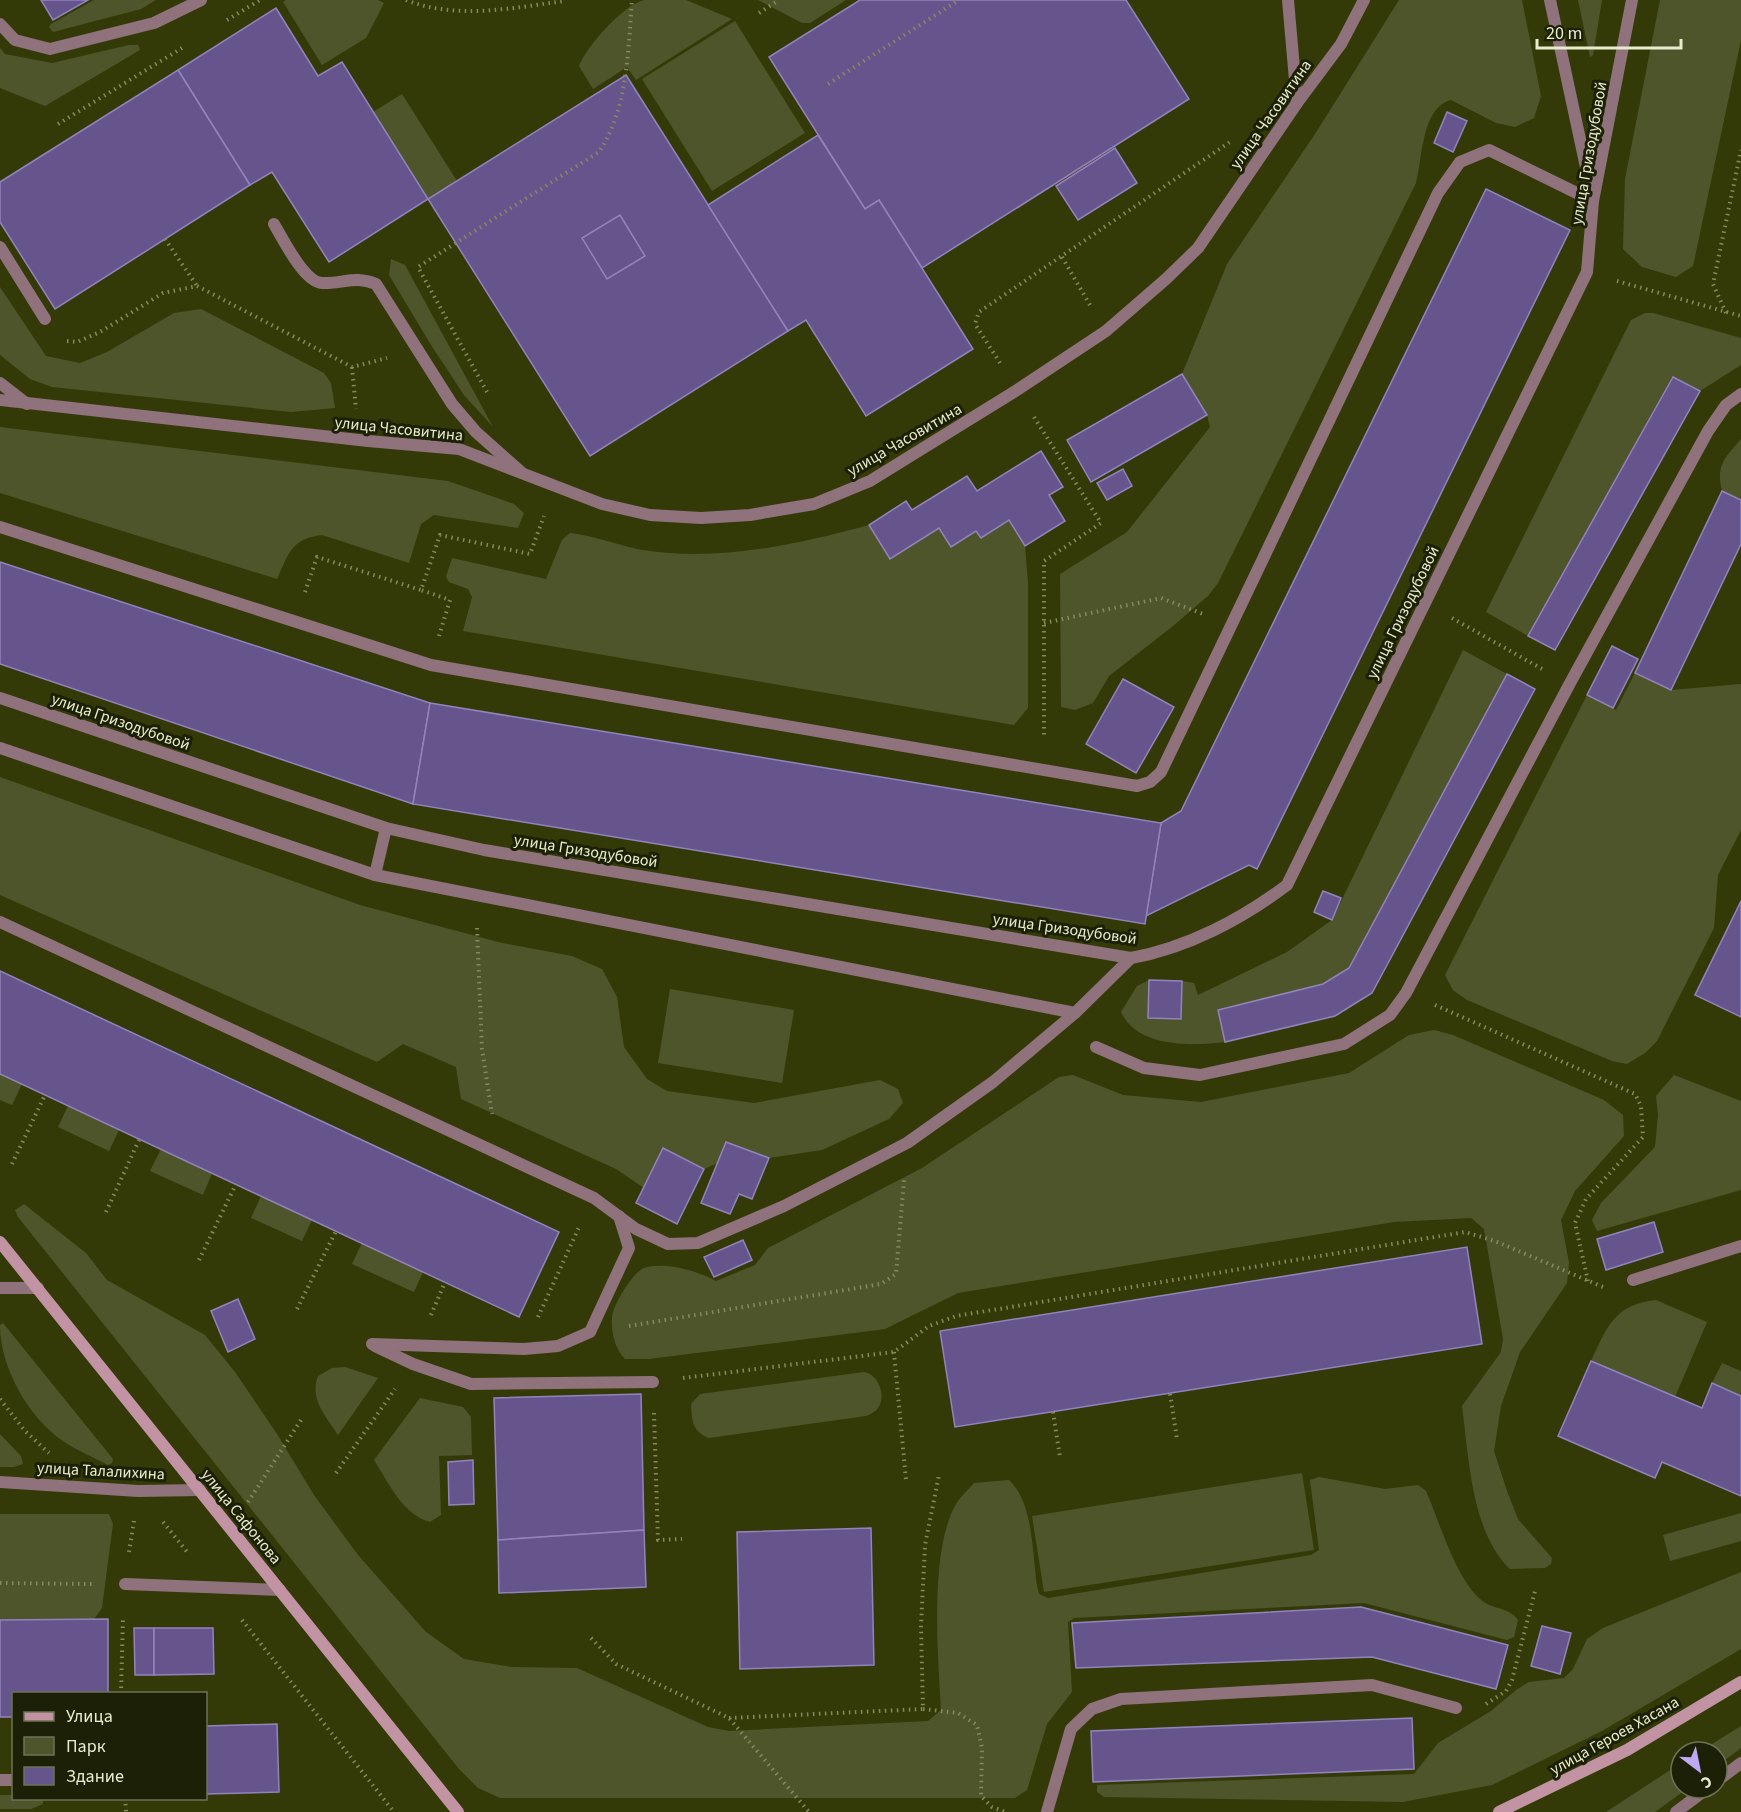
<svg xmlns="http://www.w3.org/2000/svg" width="1741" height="1812" viewBox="0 0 1741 1812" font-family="'Source Sans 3',sans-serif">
<rect width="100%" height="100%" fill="#343a07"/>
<g fill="#4e552b">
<polygon points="94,0 156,0 141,9 53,32 49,27 51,24"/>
<polygon points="286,0 378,0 384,3 366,38 322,65 283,2"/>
<path d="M686 0 732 19 636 80 627 67 593 89 579 66C587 46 622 6 644 0 656 0 673 0 686 0Z"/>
<polygon points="758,0 846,0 810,23 802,23"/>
<path d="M1399 0H1522L1541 96 1534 118 1515 127 1496 123 1451 100C1421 108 1423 158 1416 183L1218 583 1208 596 1173 626 1109 676 1093 703 1075 710 1061 707 1060 574 1127 532 1210 427 1207 415 1182 374 1227 264 1317 131Z"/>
<polygon points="1578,0 1602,0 1593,55 1590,57"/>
<polygon points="1660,0 1741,0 1741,40 1693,266 1676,277 1642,267 1623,249 1625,179"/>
<polygon points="735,21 805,133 712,191 642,79"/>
<polygon points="129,45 138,45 140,50 45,106 0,88 0,48 5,54 52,63"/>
<polygon points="402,94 457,181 428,199 373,112"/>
<polygon points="391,259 405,265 493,427 464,395 431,345 389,275"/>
<polygon points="0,287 46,356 80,363 107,352 174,313 201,309 324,373 331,383 335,408 291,412 52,387 30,379 0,355"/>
<polygon points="1645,313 1653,313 1741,338 1741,365 1700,391 1672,377 1528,636 1486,612 1631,320"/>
<path d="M0 427 448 481 514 504 524 513 518 528 434 515 421 524 409 563 322 535C291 539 289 553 277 579L0 493Z"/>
<path d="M1741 439V500L1722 491C1716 465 1724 459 1741 439Z"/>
<path d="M1009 520 1025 546 1028 583V708L1014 725 463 631 472 597 468 589 449 582 446 577 452 558 546 579 562 540 570 533C594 536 615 544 637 549 714 563 795 545 869 525L890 559 939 528 951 546 976 531 981 538Z"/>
<path d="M1463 650 1507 674 1349 968 1323 984 1218 1010 1225 1042C1191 1046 1138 1048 1121 1012L1137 986 1149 980 1148 1018 1181 1019 1182 981 1194 983 1198 995 1287 952 1332 920Z"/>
<polygon points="1635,673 1671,690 1741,684 1741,830 1718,875 1714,928 1657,1041 1645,1053 1627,1064 1612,1061 1467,1000 1453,990 1445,975 1587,695 1616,710"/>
<polygon points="0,777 360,905 502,943 572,956 602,969 617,997 624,1047 647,1079 667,1091 754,1103 880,1080 898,1089 903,1103 889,1119 822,1150 769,1158 727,1142 718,1163 704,1169 664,1148 644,1188 616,1169 461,1099 456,1067 403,1044 377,1062 0,895"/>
<polygon points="670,989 794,1010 782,1083 658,1063"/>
<path d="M1434 1030 1453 1035 1604 1100 1623 1115 1624 1136 1575 1191 1561 1220 1569 1263 1567 1283 1520 1352 1501 1406 1494 1451 1507 1491 1518 1519 1552 1558 1551 1564 1545 1568 1510 1569C1471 1532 1469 1457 1462 1406L1501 1352 1503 1339 1484 1229 1471 1218 1394 1222 958 1293 885 1329 649 1359H625C615 1349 611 1332 612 1317 613 1305 633 1272 644 1268 665 1261 698 1271 716 1281L755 1265 768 1248 922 1168 1059 1077 1073 1075 1123 1095 1201 1102 1349 1073 1409 1035Z"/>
<polygon points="0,1074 22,1084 12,1105 0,1100"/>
<polygon points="1674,1075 1741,1101 1741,1190 1597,1231 1592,1220 1601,1203 1655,1147 1658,1115 1656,1096"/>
<polygon points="68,1106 119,1130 109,1151 58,1127"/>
<polygon points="161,1149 212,1173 203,1195 150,1171"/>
<polygon points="261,1196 312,1220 302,1241 251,1218"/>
<path d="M24 1204 86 1253 107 1280 205 1335 235 1372 277 1434 314 1495 358 1555 426 1632 464 1659 511 1667 577 1668 708 1727 729 1731 928 1721 941 1710C938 1656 929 1551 956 1504 960 1497 968 1490 974 1483L1009 1480C1034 1504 1032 1553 1037 1586L1039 1594 1048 1598 1311 1555 1319 1550 1310 1480 1319 1477 1385 1489 1418 1485 1426 1491C1440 1523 1454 1574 1479 1598 1490 1610 1508 1606 1518 1620L1514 1637 1507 1640 1364 1603 1074 1618 1068 1622 1072 1692 1047 1724 1027 1790 1015 1798H500L478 1788 459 1769 18 1217 15 1210Z"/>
<polygon points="362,1243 423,1272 414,1292 352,1264"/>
<path d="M1656 1300 1707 1322 1675 1397 1591 1361C1607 1327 1615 1304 1656 1300Z"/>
<path d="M3 1323 113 1459 112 1463 108 1465C93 1457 76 1450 63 1441 28 1417 0 1367 0 1325Z"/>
<polygon points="1722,1363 1741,1371 1741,1396 1712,1383"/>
<path d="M345 1367 378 1378 338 1435C326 1416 309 1399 318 1376L332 1368Z"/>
<path d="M864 1372C878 1374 887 1396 878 1408 875 1412 871 1414 866 1416L709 1438C692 1431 692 1421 691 1404L700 1394Z"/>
<path d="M420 1398 463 1407 471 1417 472 1455 439 1456 441 1515 430 1522C402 1514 389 1483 374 1460Z"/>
<polygon points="0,1434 21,1456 23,1464 14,1467 0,1467"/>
<polygon points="1302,1473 1314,1550 1044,1592 1032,1516"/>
<polygon points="1741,1513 1741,1541 1670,1561 1663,1535"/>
<polygon points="0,1514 109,1514 113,1524 102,1608 94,1619 0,1620"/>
<polygon points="1741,1572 1741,1649 1602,1731 1492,1785 1403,1802 1104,1797 1097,1792 1097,1785 1414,1774 1438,1743 1491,1711 1516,1690 1529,1682 1564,1678 1573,1669 1587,1639 1603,1628"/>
<polygon points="1741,1726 1741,1748 1717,1766 1717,1752 1699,1752"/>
<polygon points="1681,1763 1681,1788 1688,1788 1655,1812 1606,1812"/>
<polygon points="0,1795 13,1795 14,1798 43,1799 43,1804 31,1809 0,1809"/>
</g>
<g fill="#65558c" stroke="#9383bd" stroke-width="1.5">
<polygon points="41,0 88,0 53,20"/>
<polygon points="860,0 1126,0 1189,99 922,268 879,200 865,209 769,57"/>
<polygon points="276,8 318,76 342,62 428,199 329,262 272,172 250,185 178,70"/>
<polygon points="178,70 250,185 55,309 0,222 0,182"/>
<polygon points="626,75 788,331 590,456 428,199"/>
<polygon points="1447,112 1467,121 1453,152 1434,143"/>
<polygon points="818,135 865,209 879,200 973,349 866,416 806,320 788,331 708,205"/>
<polygon points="1115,148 1137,183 1078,220 1056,186"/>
<polygon points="1486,189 1570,230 1257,869 1249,865 1146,916 1161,823 1181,811"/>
<polygon points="620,215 645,256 607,279 582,238"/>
<polygon points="1182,374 1207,415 1091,482 1067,440"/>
<polygon points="1673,377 1700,391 1555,650 1528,636"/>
<polygon points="1041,451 1063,487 1049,495 1065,521 1025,546 1009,520 981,538 976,531 951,547 939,528 890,559 869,525 906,501 912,510 967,476 977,491"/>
<polygon points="1123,469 1132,486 1107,500 1097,483"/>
<polygon points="1722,491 1741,500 1741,544 1671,690 1635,673"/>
<polygon points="0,562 430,703 413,804 0,664"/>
<polygon points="1612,646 1638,659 1613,708 1587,695"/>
<polygon points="1507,674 1535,689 1372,993 1335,1016 1225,1042 1218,1010 1323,984 1349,968"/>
<polygon points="1123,679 1174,707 1136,773 1086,744"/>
<polygon points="430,703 1161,823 1145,924 413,804"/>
<polygon points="1323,891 1341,898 1332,920 1314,912"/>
<polygon points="1741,901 1741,1017 1695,995"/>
<polygon points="0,971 559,1232 519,1317 0,1074"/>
<polygon points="1149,980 1182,981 1181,1019 1148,1018"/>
<polygon points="726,1142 769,1158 752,1199 739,1194 730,1214 701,1203"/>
<polygon points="663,1148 704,1169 677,1224 636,1203"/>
<polygon points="1654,1222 1663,1252 1606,1270 1597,1239"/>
<polygon points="743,1240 752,1260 714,1277 704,1257"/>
<polygon points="1467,1247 1482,1344 955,1427 940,1331"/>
<polygon points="238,1299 255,1339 228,1352 211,1311"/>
<polygon points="1591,1361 1702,1408 1712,1383 1741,1396 1741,1496 1662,1462 1655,1478 1558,1436"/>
<polygon points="641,1394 644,1530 498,1540 494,1398"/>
<polygon points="473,1460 474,1504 449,1505 448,1462"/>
<polygon points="871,1528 874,1665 740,1669 737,1532"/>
<polygon points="644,1530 646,1587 499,1593 498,1540"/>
<polygon points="1361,1607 1508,1645 1496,1689 1372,1657 1076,1668 1072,1623"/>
<polygon points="108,1619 108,1694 14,1694 14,1717 0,1717 0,1620"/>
<polygon points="1542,1626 1571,1633 1560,1674 1531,1666"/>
<polygon points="134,1628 154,1628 154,1675 135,1675"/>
<polygon points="154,1628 213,1628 214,1674 154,1675"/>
<polygon points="1412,1718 1414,1769 1093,1782 1091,1731"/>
<polygon points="277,1724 279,1792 206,1794 206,1726"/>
</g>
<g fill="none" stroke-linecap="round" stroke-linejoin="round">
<g stroke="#848a5f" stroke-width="4" stroke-dasharray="1.5 4.5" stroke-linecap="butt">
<path d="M406 0C456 20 513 8 564 1"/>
<polyline points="759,13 779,0"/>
<polyline points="227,20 260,0"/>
<polyline points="828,84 959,0"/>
<polyline points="58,124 182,48"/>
<polyline points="165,239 197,286"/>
<polyline points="1062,257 1090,305"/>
<polyline points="1617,281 1741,316"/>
<polyline points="1726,313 1713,284 1741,150"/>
<polyline points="67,341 77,342 100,332 163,293 197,286 352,367 387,358"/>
<polyline points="1000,363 975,324 979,312 1230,142"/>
<polyline points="352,367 356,409"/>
<path d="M487 392 418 267 599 152C628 108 628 51 632 0"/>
<polyline points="1034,417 1101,523 1044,561 1044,738"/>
<polyline points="305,592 317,557 421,590"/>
<polyline points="1452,618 1542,669"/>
<polyline points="1044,623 1161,598 1203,614"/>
<polyline points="439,636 450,600 421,590 440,535 530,554 544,516"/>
<polyline points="477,928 482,1049 492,1114"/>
<polyline points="1435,1005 1635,1094 1641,1106 1643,1137 1586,1199 1575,1223 1588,1281"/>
<polyline points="12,1164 45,1095"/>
<polyline points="106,1212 139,1140"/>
<polyline points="199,1260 236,1184"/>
<polyline points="297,1309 336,1231"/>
<polyline points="431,1315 445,1282"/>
<polyline points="538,1317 580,1225"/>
<polyline points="629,1326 881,1284 896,1274 904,1180"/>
<polyline points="894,1352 906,1480"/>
<polyline points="683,1378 894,1352 929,1326 956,1316 1465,1232 1495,1241 1603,1287"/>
<polyline points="1170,1394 1177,1439"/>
<polyline points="0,1399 25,1431 49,1453"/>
<polyline points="1053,1412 1060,1457"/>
<polyline points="654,1413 658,1540 682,1539"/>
<polyline points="336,1473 395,1389"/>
<polyline points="248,1502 301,1420"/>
<polyline points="163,1522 188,1553"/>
<polyline points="129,1552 134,1521"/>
<polyline points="0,1583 94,1584"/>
<polyline points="242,1620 394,1812"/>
<polyline points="591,1638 616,1664 729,1718 809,1812"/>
<polyline points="121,1694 123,1616"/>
<polyline points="1486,1704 1506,1691 1512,1680 1535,1591"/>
<polyline points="923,1709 958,1713 977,1725 982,1748 981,1796 992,1807 1006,1812"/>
<polyline points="729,1718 923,1709 921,1626 925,1545 939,1475"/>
<polyline points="125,1798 126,1812"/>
</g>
<g stroke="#8f727c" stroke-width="12">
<polyline points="1288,0 1297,103"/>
<polyline points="0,24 15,40 50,49 154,23 201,0"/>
<path d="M274 224C283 239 304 282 322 283 344 284 354 275 376 284L452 404 476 432 521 472"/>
<polyline points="0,247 45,319"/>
<polyline points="0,383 27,404"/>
<polyline points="0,527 431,665 1137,786 1150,782 1161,772 1438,193 1460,162 1489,150 1593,201"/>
<polyline points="0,748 375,875 1075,1013 1131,958"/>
<polyline points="375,875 386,828"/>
<polyline points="0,922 594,1198 636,1229 668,1244 698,1243 784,1206 907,1143 993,1082 1075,1013"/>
<polyline points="1096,1047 1144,1068 1200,1075 1344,1044 1390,1015 1406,993 1569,685 1708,431 1726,405 1741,394"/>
<polyline points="1633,1280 1741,1246"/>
<polyline points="0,1288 38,1288"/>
<polyline points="372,1344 524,1349 558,1346 590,1332 629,1248 619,1216"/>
<polyline points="375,1346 413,1364 471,1384 653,1382"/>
<polyline points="125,1584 280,1590"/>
<polyline points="0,1780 14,1780"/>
<polyline points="1717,1781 1741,1763"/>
<polyline points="1047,1812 1071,1729 1092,1709 1121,1699 1372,1685 1456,1708"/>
<polyline points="1676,1812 1708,1788"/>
</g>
<g stroke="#8f727c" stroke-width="12">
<polyline points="1550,0 1592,195"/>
<polyline points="0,400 368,441 459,449 602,504 650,515 701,518 750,515 814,504 870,481 1017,390 1106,331 1166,279 1198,248 1297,103 1341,44 1364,0"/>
<path d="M0 698 386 828 484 850 1131 958C1187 948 1242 919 1287 885L1587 272 1593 201 1632 0"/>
<polyline points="0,1482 138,1491 200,1490"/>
</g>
<g stroke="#c193a3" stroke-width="12">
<polyline points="0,1242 458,1812"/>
<polyline points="1499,1812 1627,1750 1741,1682"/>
</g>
</g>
<g text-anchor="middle" stroke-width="6" stroke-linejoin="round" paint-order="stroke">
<g font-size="16" fill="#e7edcd" stroke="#1c2006">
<text transform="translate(1270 114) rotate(-55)" y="6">улица Часовитина</text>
<text transform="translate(1588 153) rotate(-80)" y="6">улица Гризодубовой</text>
<text transform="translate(399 428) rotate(6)" y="6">улица Часовитина</text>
<text transform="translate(904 439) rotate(-30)" y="6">улица Часовитина</text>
<text transform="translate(1402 612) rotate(-64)" y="6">улица Гризодубовой</text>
<text transform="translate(121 721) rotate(19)" y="6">улица Гризодубовой</text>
<text transform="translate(586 850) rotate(9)" y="6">улица Гризодубовой</text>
<text transform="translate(1065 928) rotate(8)" y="6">улица Гризодубовой</text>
<text transform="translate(101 1470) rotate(3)" y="6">улица Талалихина</text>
<text transform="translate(242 1516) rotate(51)" y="6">улица Сафонова</text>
<text transform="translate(1614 1735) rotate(-29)" y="6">улица Героев Хасана</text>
</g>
</g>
<rect x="12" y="1692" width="195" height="108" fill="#1c2006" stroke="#6d7256" stroke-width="1.5"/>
<rect x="24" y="1712" width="30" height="9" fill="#c193a3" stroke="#6d7256" stroke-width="1.5"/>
<text x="66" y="1722" font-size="18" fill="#e7edcd">Улица</text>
<rect x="24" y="1737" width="30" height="18" fill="#4e552b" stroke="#6d7256" stroke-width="1.5"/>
<text x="66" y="1752" font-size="18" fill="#e7edcd">Парк</text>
<rect x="24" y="1767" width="30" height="18" fill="#65558c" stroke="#6d7256" stroke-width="1.5"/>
<text x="66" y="1782" font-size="18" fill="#e7edcd">Здание</text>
<g transform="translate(1699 1770) rotate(148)"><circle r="28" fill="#1c2006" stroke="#6d7256" stroke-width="1.5"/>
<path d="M0-4.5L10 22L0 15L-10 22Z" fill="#bea9f5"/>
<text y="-9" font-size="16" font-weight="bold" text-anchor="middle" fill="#e7edcd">С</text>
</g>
<path d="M1537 39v9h144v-9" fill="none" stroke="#e7edcd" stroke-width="3"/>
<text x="1546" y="39" font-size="18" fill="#e7edcd" stroke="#1c2006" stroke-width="4.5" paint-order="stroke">20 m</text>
</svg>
